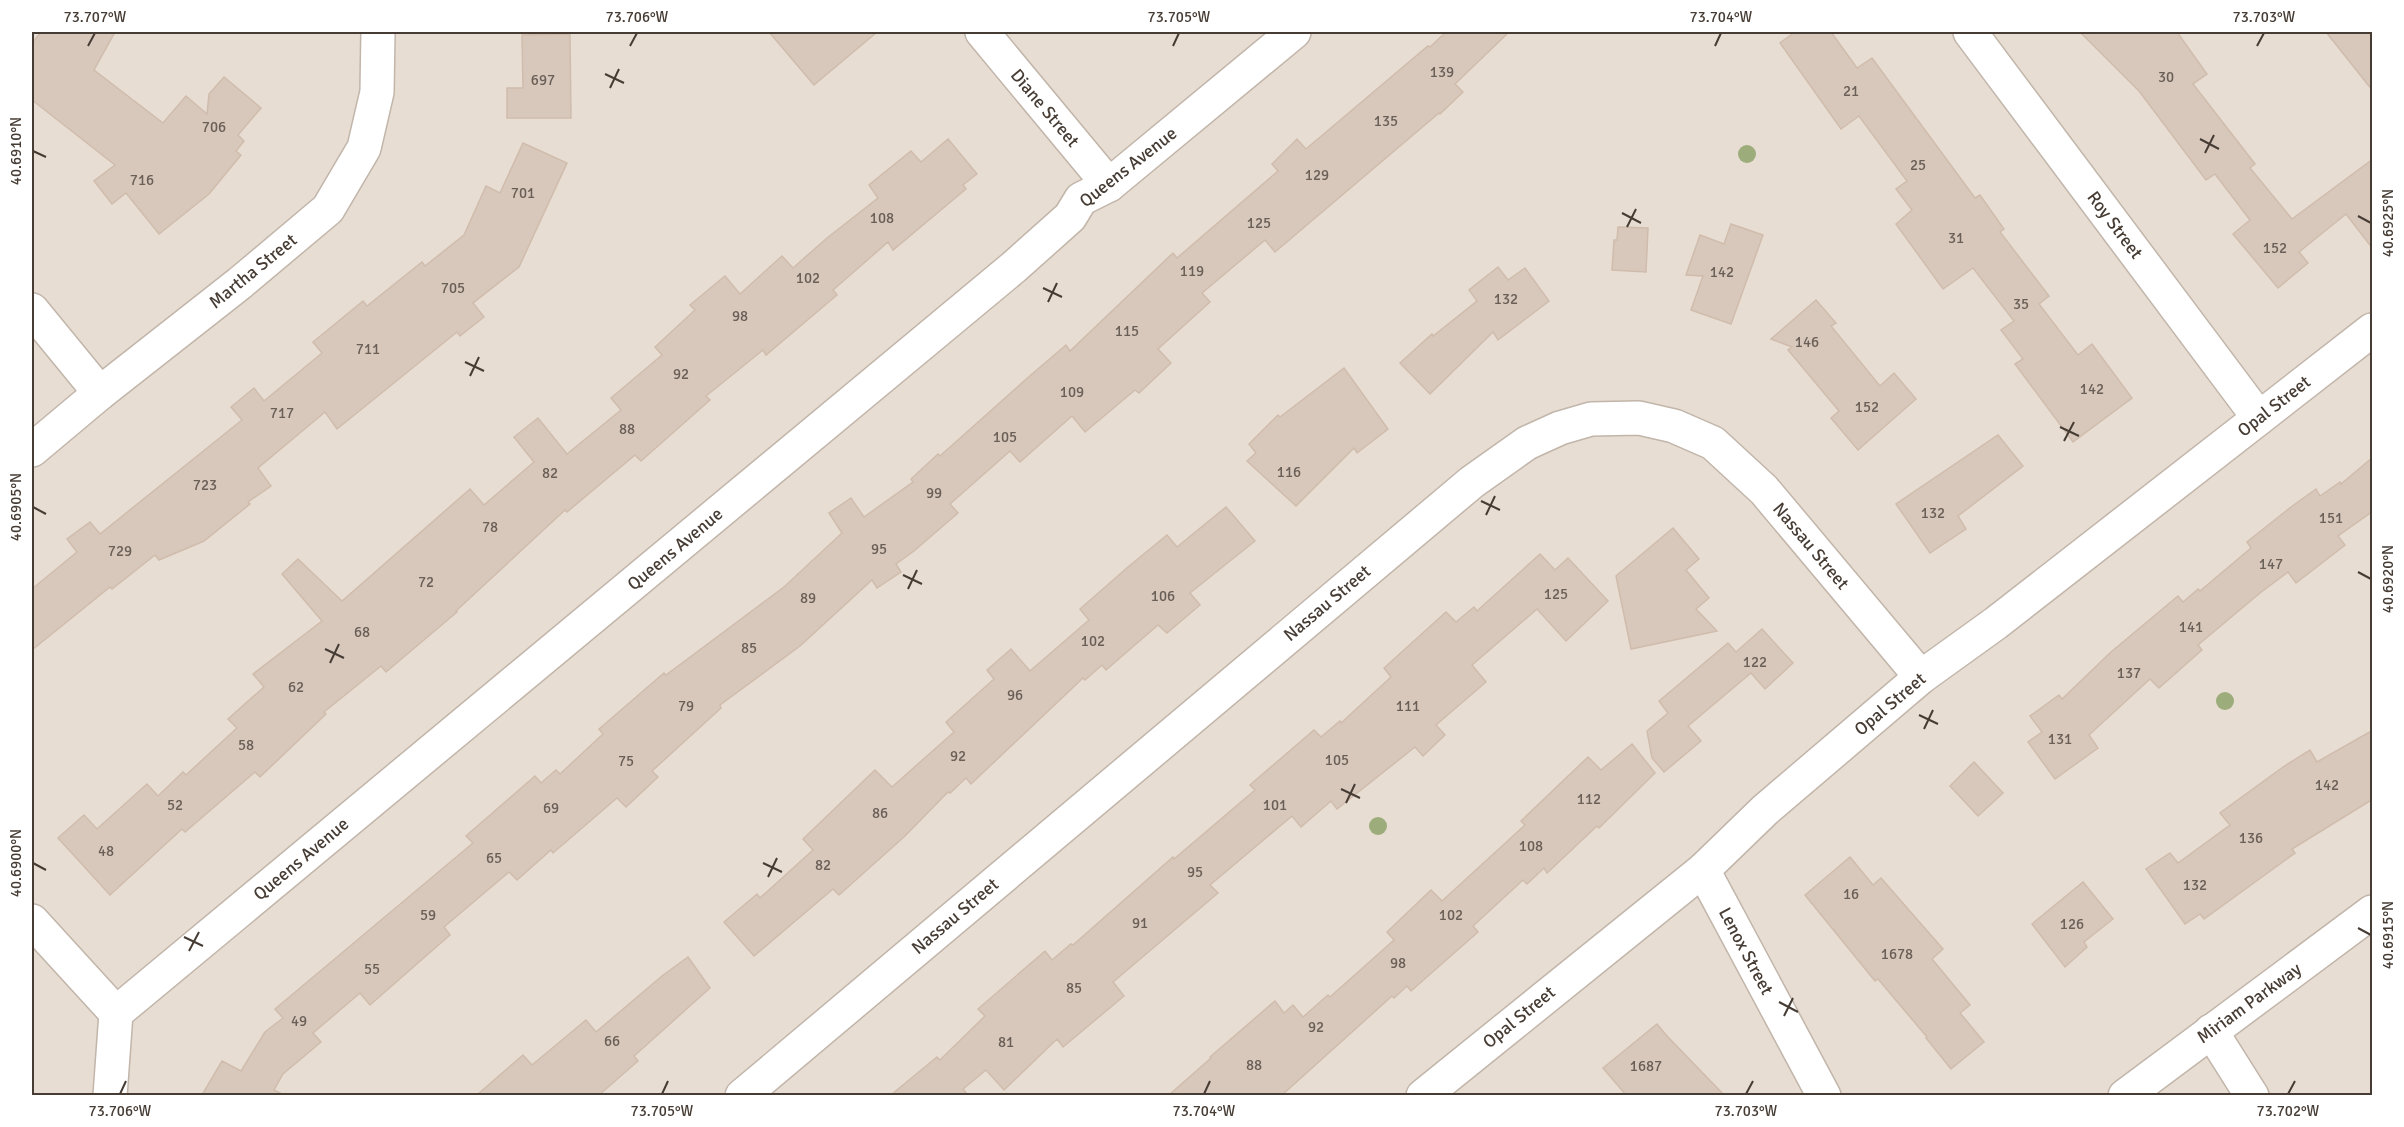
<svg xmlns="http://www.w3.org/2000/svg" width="2404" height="1127" viewBox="0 0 2404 1127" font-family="Signika,sans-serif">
<rect width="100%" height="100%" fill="#f3ece4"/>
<rect fill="#e7ddd2" x="32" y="32" width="2340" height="1063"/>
<g fill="#d8c8bc" stroke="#d0bcac" stroke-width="1.5">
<polygon points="41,32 115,32 94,70 163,123 186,96 207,114 209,94 224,77 261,108 238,135 244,141 236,151 241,155 209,194 159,234 126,193 112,204 94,181 115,165 32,100 32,43"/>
<polygon points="769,32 877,32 814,85"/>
<polygon points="1446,32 1509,32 1455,84 1463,92 1440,114 1439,113 1275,252 1265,240 1202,293 1210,302 1158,349 1171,363 1139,393 1135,390 1085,432 1072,416 1020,462 1010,451 950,504 958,513 914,551 896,564 901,572 877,588 872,580 800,646 720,705 721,708 652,771 658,777 626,807 617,798 553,853 551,850 517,880 509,872 444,927 450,935 370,1005 360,993 313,1033 321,1042 283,1074 274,1090 284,1095 202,1095 222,1061 241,1071 265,1032 283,1018 275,1009 473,843 466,836 535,776 541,783 556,770 560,774 603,734 599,729 664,673 666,675 784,587 842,533 829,513 851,498 864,517 913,482 911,479 938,454 940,456 1032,374 1066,345 1070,351 1173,253 1177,258 1278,171 1272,164 1297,139 1306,149 1428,46 1430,47"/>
<polygon points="1795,32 1831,32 1857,68 1872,58 1975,198 1980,195 2004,229 2000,232 2049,296 2039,304 2078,355 2092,344 2132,398 2073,442 2015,364 2023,359 2001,330 2014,321 1973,268 1943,289 1896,224 1912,210 1896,189 1907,181 1859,116 1841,129 1780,43"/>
<polygon points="2080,32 2177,32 2207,74 2193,84 2255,164 2250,168 2292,219 2373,159 2373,249 2346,214 2299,252 2308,263 2278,288 2233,234 2250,220 2215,174 2206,180 2139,91"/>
<polygon points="2326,32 2373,32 2373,91"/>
<polygon points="570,34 571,118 507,118 507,88 523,88 522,35"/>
<polygon points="948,139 977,174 963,185 966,189 893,250 888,242 833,290 837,295 766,355 763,350 706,396 710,400 641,461 635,455 567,512 565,510 456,611 457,612 386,672 381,666 324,712 326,714 260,777 255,772 185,832 182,829 110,895 58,838 84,815 97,829 147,784 158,796 183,772 186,775 237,728 228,719 264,687 253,674 322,621 282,574 298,559 342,601 470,489 484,505 534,462 514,437 538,418 567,454 621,410 611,398 662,355 655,347 695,310 690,305 725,276 740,294 782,256 793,268 827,238 878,198 869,185 911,151 921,162"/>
<polygon points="523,143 567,163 519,267 473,303 484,317 460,336 457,332 337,429 325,412 258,468 271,486 248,502 250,504 204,541 159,560 155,555 112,589 110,587 32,650 32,589 77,552 67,539 90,522 100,534 242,420 231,407 254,388 264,401 322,353 313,342 363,301 367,306 422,262 425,266 464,235 486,186 500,193"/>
<polygon points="1731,224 1763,235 1731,324 1691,310 1703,276 1686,275 1700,235 1724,244"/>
<polygon points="1618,227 1648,228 1646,272 1612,270 1614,240 1617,240"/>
<polygon points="1498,267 1508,280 1525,268 1549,301 1498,340 1493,332 1430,394 1400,363 1432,334 1433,336 1477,301 1469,290"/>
<polygon points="1816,300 1836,323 1831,326 1880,386 1894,373 1916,399 1858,450 1831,418 1839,411 1788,350 1792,347 1771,339"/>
<polygon points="1344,368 1388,429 1357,453 1354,448 1296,506 1247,461 1256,453 1249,444 1278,415 1280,417"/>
<polygon points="1998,435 2023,466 1958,516 1966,529 1930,553 1896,504"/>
<polygon points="2373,457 2373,511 2338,536 2345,545 2296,583 2288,572 2260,593 2198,645 2202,650 2159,688 2150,679 2089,735 2098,748 2055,779 2028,742 2042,732 2030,716 2059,695 2062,699 2111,652 2178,596 2183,602 2198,589 2200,591 2251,548 2247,542 2291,507 2316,489 2320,496 2340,482 2341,484"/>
<polygon points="1226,507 1255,541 1190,593 1200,605 1167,633 1158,625 1106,670 1102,665 1085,680 1083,678 971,784 966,778 950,793 948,792 905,836 839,895 833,889 754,956 724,922 757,894 760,898 813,850 803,839 875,770 892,787 954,732 946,722 994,679 987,670 1011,649 1030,671 1089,620 1080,609 1128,567 1167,535 1177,547"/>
<polygon points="1673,528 1699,559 1686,570 1709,598 1696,609 1717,631 1631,649 1616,576"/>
<polygon points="1540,554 1555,570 1568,558 1608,601 1566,641 1537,609 1472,665 1486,682 1436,725 1445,735 1423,756 1415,747 1337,809 1331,801 1301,827 1292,816 1210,885 1218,893 1113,982 1124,996 1063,1047 1057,1039 1004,1090 986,1070 963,1089 968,1095 891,1095 937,1057 940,1060 985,1016 978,1009 1045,951 1052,960 1071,944 1073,945 1173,857 1174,859 1255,790 1250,785 1314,730 1321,737 1340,721 1341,723 1391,677 1384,668 1446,612 1456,622 1474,607 1477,611"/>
<polygon points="1762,629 1793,663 1765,689 1751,673 1688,726 1701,741 1664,772 1652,758 1647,731 1668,713 1659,701 1728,643 1736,652"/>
<polygon points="2373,730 2373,799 2292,849 2295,853 2204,919 2200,914 2185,924 2146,869 2170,853 2178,863 2230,825 2220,813 2283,767 2310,750 2317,762"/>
<polygon points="1632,744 1655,773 1599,828 1597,826 1547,873 1544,868 1527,884 1523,880 1473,926 1478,932 1411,991 1407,986 1394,998 1392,996 1282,1095 1169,1095 1211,1058 1210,1057 1275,1001 1284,1013 1293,1005 1303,1017 1328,995 1330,997 1394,940 1387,932 1431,890 1442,901 1525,825 1521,821 1588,757 1601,770"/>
<polygon points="1974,762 2003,793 1978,816 1950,786"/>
<polygon points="1850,857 1873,885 1881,878 1943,949 1932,959 1970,1005 1960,1013 1984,1042 1951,1069 1926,1038 1927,1037 1878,979 1875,981 1805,895"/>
<polygon points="2083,882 2113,919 2084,942 2087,947 2065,967 2032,924"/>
<polygon points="688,957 710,988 634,1056 638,1061 599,1095 477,1095 523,1055 532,1065 586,1020 596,1032 662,976"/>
<polygon points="1657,1024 1667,1036 1724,1095 1626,1095 1603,1068"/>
</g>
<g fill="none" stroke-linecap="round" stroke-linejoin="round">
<g stroke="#c2b5aa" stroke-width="36">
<g id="minor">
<polyline points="982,32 1109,185"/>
<polyline points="1970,32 2259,418"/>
<polyline points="32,310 100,393"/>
<polyline points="32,450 100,393 240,283 328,209 364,148 377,92 378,32"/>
<polyline points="1703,870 1824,1096"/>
<polyline points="32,921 116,1013"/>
<polyline points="2211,1031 2252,1096"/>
<polyline points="110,1096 116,1013 1014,267 1070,217 1081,199 1109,185 1294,32"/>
<polyline points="742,1096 1472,482 1527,443 1560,428 1591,419 1639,418 1674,426 1713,443 1764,490 1921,677"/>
<polyline points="1423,1096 1703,870 1765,810 1921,677 1996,623 2372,330"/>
<polyline points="2125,1096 2372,912"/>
</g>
</g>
<use href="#minor" stroke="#fff" stroke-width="33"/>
</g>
<g fill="#9cad7b">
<circle cx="1747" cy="154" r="9"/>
<circle cx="2225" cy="701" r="9"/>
<circle cx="1378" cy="826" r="9"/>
</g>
<path fill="none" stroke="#463c34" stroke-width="2" d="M88 46 95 33M630 46 637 33M1173 46 1179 33M1715 46 1721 33M2257 46 2264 33M605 74 624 83M610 88 619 69M2200 139 2219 149M33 151 46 157M2205 153 2214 135M1622 213 1641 223M2358 216 2371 223M1627 227 1636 209M1043 288 1062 297M1048 302 1057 283M465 362 484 371M470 376 479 357M2060 427 2079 436M2064 441 2074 422M1481 501 1500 510M33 507 46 514M1486 515 1495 496M2358 572 2371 579M903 575 922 584M908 589 917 570M325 649 344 658M330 663 339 644M1919 715 1938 724M1924 729 1933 710M1341 789 1360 798M1346 803 1355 784M33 863 46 870M763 863 782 872M768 877 777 858M2358 928 2371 935M184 937 203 946M189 951 199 932M1779 1002 1798 1012M1784 1016 1793 998M120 1094 126 1081M662 1094 668 1081M1204 1094 1210 1081M1746 1094 1753 1081M2288 1094 2295 1081"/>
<g text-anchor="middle" stroke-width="4.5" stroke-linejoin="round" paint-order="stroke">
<g font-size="15" fill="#6a5f56">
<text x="1442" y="77">139</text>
<text x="2166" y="82">30</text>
<text x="543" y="85">697</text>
<text x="1851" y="96">21</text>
<text x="1386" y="126">135</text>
<text x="214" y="132">706</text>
<text x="1918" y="170">25</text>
<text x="1317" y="180">129</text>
<text x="142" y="185">716</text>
<text x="523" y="198">701</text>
<text x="882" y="223">108</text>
<text x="1259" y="228">125</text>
<text x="1956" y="243">31</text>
<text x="2275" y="253">152</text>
<text x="1192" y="276">119</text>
<text x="1722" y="277">142</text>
<text x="808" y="283">102</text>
<text x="453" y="293">705</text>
<text x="1506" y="304">132</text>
<text x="2021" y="309">35</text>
<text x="740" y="321">98</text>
<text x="1127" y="336">115</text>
<text x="1807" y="347">146</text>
<text x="368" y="354">711</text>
<text x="681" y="379">92</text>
<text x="2092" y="394">142</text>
<text x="1072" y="397">109</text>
<text x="1867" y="412">152</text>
<text x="282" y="418">717</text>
<text x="627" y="434">88</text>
<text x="1005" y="442">105</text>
<text x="1289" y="477">116</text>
<text x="550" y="478">82</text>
<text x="205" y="490">723</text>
<text x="934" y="498">99</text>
<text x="1933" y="518">132</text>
<text x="2331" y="523">151</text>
<text x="490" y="532">78</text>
<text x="879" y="554">95</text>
<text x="120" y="556">729</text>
<text x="2271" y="569">147</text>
<text x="426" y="587">72</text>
<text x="1556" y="599">125</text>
<text x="1163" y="601">106</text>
<text x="808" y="603">89</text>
<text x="2191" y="632">141</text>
<text x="362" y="637">68</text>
<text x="1093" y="646">102</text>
<text x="749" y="653">85</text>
<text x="1755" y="667">122</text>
<text x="2129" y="678">137</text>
<text x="296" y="692">62</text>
<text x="1015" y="700">96</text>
<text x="686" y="711">79</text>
<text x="1408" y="711">111</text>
<text x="2060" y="744">131</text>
<text x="246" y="750">58</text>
<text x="958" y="761">92</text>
<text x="1337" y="765">105</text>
<text x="626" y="766">75</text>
<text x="2327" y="790">142</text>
<text x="1589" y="804">112</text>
<text x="175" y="810">52</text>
<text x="1275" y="810">101</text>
<text x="551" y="813">69</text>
<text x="880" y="818">86</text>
<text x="2251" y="843">136</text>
<text x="1531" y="851">108</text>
<text x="106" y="856">48</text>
<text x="494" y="863">65</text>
<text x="823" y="870">82</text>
<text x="1195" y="877">95</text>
<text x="2195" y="890">132</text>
<text x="1851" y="899">16</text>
<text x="428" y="920">59</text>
<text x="1451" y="920">102</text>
<text x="1140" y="928">91</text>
<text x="2072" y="929">126</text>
<text x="1897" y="959">1678</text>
<text x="1398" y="968">98</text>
<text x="372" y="974">55</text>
<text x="1074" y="993">85</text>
<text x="299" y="1026">49</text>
<text x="1316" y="1032">92</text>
<text x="612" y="1046">66</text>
<text x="1006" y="1047">81</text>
<text x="1254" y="1070">88</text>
<text x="1646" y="1071">1687</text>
</g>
<g font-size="18" fill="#463c34" stroke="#fff">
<text transform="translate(1045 108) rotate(50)" y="6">Diane Street</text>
<text transform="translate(1128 167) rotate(-38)" y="6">Queens Avenue</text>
<text transform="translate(2115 225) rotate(53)" y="6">Roy Street</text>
<text transform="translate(253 271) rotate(-39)" y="6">Martha Street</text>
<text transform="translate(2274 406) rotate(-38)" y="6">Opal Street</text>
<text transform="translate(1811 546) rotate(50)" y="6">Nassau Street</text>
<text transform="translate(675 549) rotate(-40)" y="6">Queens Avenue</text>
<text transform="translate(1327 603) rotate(-40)" y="6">Nassau Street</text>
<text transform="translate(1890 704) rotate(-40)" y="6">Opal Street</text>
<text transform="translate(301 859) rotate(-40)" y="6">Queens Avenue</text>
<text transform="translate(955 916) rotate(-40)" y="6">Nassau Street</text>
<text transform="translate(1746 951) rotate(62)" y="6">Lenox Street</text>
<text transform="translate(2249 1003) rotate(-36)" y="6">Miriam Parkway</text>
<text transform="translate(1519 1017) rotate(-39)" y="6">Opal Street</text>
</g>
</g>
<rect width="2404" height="1127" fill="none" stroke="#ffffff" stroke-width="66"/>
<rect x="33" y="33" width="2338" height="1061" fill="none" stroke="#463c34" stroke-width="2"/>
<g font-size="15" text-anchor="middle" fill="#463c34">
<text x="95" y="22">73.707°W</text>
<text x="637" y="22">73.706°W</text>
<text x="1179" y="22">73.705°W</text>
<text x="1721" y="22">73.704°W</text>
<text x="2264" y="22">73.703°W</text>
<text transform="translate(16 151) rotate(-90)" y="5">40.6910°N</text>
<text transform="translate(2388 223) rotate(-90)" y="5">40.6925°N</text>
<text transform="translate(16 507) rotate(-90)" y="5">40.6905°N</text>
<text transform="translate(2388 579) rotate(-90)" y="5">40.6920°N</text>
<text transform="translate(16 863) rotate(-90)" y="5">40.6900°N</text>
<text transform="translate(2388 935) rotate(-90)" y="5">40.6915°N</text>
<text x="120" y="1116">73.706°W</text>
<text x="662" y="1116">73.705°W</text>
<text x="1204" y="1116">73.704°W</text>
<text x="1746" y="1116">73.703°W</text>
<text x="2288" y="1116">73.702°W</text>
</g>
</svg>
